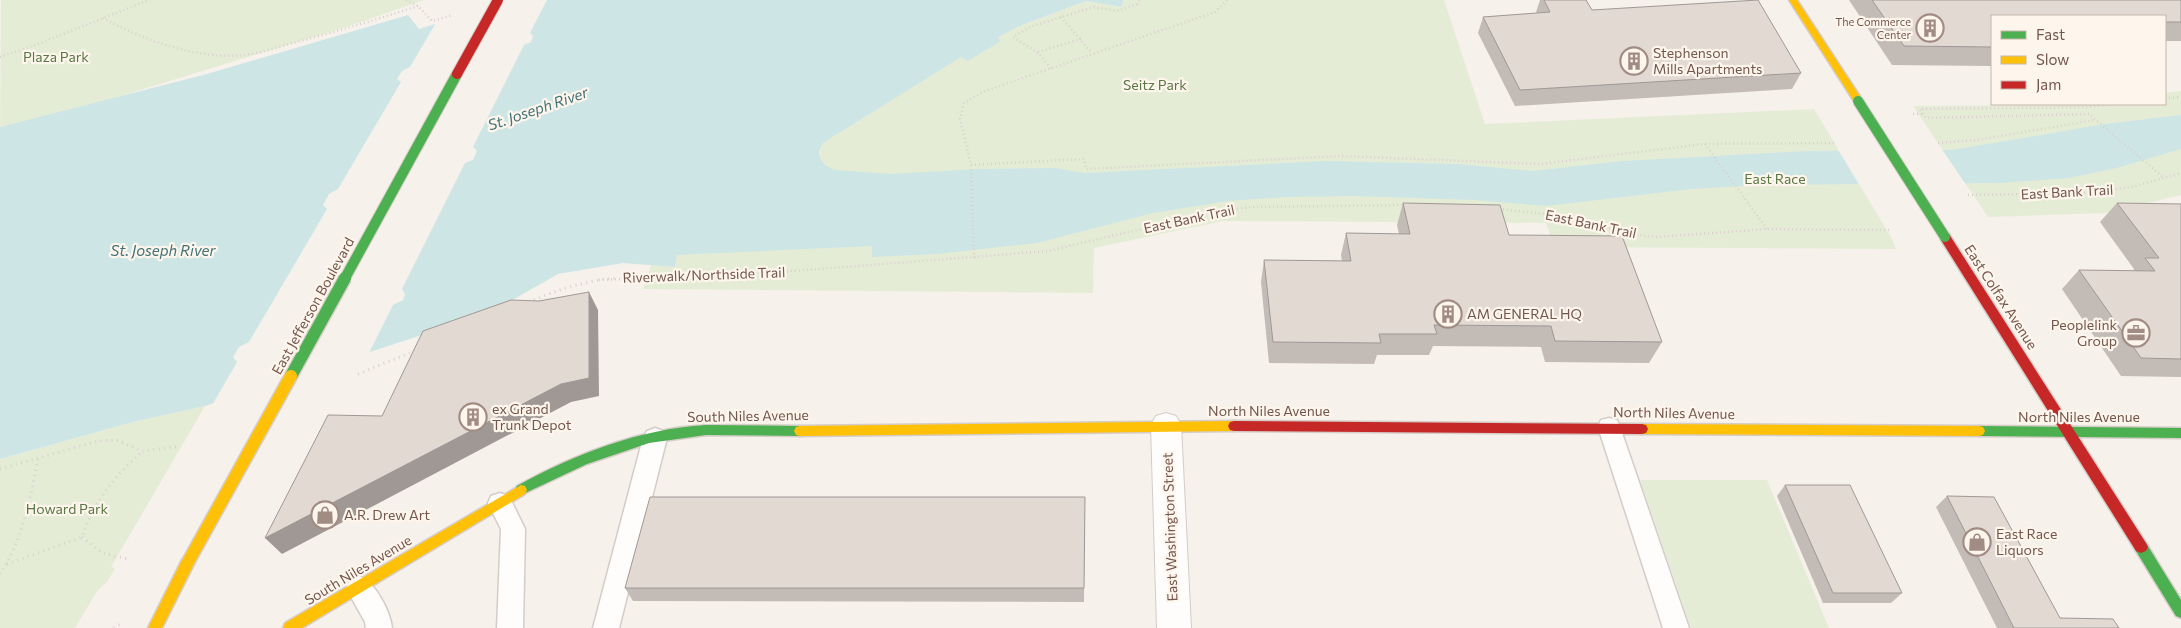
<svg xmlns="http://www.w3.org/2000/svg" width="2181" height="628" viewBox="0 0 2181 628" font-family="Commissioner,sans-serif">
<rect width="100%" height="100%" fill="#f6f1eb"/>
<g fill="#e5ecd6">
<polygon points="1,0 424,0 349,26 0,133"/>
<path d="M1123 0H1444L1485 124 1814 109 1891 237 1896 249 1554 247 1546 223 1223 221 1094 248 1093 293 643 289 651 265 675 267 677 255 825 165C819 157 819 152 823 143L961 56 1001 41 997 37 1022 25 1086 1 1122 7Z"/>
<polygon points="2181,91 2181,195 2106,213 1988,217 1913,106 2165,104 2165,93"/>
<polygon points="205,406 111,567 115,569 107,582 97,591 75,628 0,628 0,459 133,422"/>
<polygon points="1640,480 1767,480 1829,628 1691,628"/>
</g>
<polygon fill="#cde6e5" points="514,0 1123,0 1122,7 1086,1 1022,25 998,37 1001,41 968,61 961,57 823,143 819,152 821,159 825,165 835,170 891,174 980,169 1055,168 1084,173 1326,161 1458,164 1532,171 1622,161 1807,151 1952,150 2105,124 2181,115 2181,149 2117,168 2069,178 2000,183 1760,185 1692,189 1546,206 1475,200 1355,196 1287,197 1228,201 1153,213 1037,243 937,254 872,257 872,246 677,255 675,267 623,263 558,274 507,303 431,332 205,406 133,422 0,459 0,127 207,74 408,15 419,29"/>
<g fill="#f6f1eb">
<polygon points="506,0 547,0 530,33 533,36 531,42 524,45 473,147 477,151 473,160 465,163 402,289 405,294 403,300 393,305 368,355 211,407 237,362 233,357 239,347 249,342 327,209 323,205 329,194 338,189 401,82 397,79 402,71 410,67 437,21"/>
<polygon points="1837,148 1941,148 1967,186 1860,186"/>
</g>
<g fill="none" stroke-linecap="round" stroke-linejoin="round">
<g stroke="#d4ccc8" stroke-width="3">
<g id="lane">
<polygon points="1609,418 1617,420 1620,427 1689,628 1663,628 1598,427 1601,420"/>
<polygon points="655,428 663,431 667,438 619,628 593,628 643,438 647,431"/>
<polygon points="500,493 509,496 525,529 523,628 497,628 501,529 488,503 491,496"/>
<path d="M359 576C376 583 390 611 392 628H366L365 622 346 588 350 580Z"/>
</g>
</g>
<g stroke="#d4ccc8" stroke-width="2">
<polygon id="street" points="1166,413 1176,416 1181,425 1191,628 1157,628 1151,425 1156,416"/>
</g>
<g stroke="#d6cdc8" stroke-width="3">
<g id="fast">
<path d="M706 425 800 426 804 427 806 431 804 435 800 436 706 435 649 443 587 464 521 495 517 494 515 490 517 486C575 454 639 429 706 425Z"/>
<polygon points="1979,426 2181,428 2181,438 1979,436 1975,435 1973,431 1975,427"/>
<polygon points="2141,541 2146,543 2181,600 2181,618 2176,616 2136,551 2134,547 2136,543"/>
</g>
</g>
<g stroke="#d6cdc8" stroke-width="3">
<g id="slow">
<polygon points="1789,0 1797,0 1863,101 1861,103 1855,103"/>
<polygon points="1234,421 1238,422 1240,426 1238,430 1234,431 800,436 796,435 794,431 796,427 800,426"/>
<polygon points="1642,424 1979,426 1983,427 1985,431 1983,435 1979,436 1642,434 1638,433 1636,429 1638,425"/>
<polygon points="521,485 525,486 527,490 525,494 302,628 283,628 285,623"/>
<polygon points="187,558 192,560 194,564 162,628 148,628 182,560"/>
</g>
</g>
<g stroke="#d6cdc8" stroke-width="3">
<g id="jam">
<polygon points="1945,233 1949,234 2146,543 2148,547 2146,551 2141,553 2136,551 1941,240 1940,237"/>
<polygon points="1234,421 1642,424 1646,425 1648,429 1646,433 1642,434 1234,431 1230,430 1228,426 1230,422"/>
</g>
</g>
<g stroke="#d9d0ce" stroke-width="2.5" stroke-dasharray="1 3" stroke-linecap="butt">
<polyline points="406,0 418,6 432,21 453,15"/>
<polyline points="1061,17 1092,53"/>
<path d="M103 18C142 39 185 55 230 56 253 56 275 48 297 42 338 31 378 19 418 6"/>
<polyline points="1038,52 1081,39"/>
<polyline points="0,57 38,44 149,0"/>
<polyline points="1051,68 1038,53 1013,37 1030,27 1093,7 1117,11 1137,4 1140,0"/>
<polyline points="2165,98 2181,97"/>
<polyline points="2115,104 2088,107 1920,109 1926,118 2089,114 2164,178"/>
<polyline points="1913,114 1923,114"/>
<polyline points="1938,143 1976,140 2095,120"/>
<polyline points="1705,144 1767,229"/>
<polyline points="971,165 1084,159 1086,169 1341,156 1540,164 1704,144 1834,143"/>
<polyline points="1968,195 2082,193 2132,187 2181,173"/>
<polyline points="1499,209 1555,215 1631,234 1657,237 1767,229 1891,230"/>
<polyline points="974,258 971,165 960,119 964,103 985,91 1215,12 1227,0"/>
<polyline points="599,280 767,273 1048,251 1217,211 1252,207 1405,205"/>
</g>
<g stroke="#d9d0ce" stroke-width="3" stroke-dasharray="1 4.5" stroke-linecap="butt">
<path d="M529 302C556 290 588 280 617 278"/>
<polyline points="358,374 415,351"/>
<polyline points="0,469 98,441 116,440 143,451 180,446"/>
<polyline points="82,537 102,553 127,559"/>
<path d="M7 564 82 537C94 501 115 476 143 451"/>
<path d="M0 574C23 539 30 499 38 459"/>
<polyline points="114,628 120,624"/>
</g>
<use href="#lane" fill="#fefdfc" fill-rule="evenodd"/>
<use href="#street" fill="#fefdfc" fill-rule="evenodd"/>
<use href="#fast" fill="#4caf50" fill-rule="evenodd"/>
<use href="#slow" fill="#ffc107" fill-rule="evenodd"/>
<use href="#jam" fill="#c62828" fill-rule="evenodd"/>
<g stroke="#d6cdc8" stroke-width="12" stroke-linecap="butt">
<g id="fast-bridge-far1">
<polyline points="1858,101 1945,237"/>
<polyline points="344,280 457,74"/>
</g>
</g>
<g stroke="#d6cdc8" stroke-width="15" stroke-linecap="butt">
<polyline id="fast-bridge" points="291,376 345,278"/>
</g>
<g stroke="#d6cdc8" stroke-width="15" stroke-linecap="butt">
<polyline id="slow-bridge" points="187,564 291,376"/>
</g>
<g stroke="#d6cdc8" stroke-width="12" stroke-linecap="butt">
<polyline id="jam-bridge" points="457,74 498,0"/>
</g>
<use href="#fast-bridge-far1" stroke="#4caf50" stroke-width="10"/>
<use href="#fast-bridge" stroke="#4caf50" stroke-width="12"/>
<use href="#slow-bridge" stroke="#ffc107" stroke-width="12"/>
<use href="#jam-bridge" stroke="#c62828" stroke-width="10"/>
</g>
<g fill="#c3bbb5">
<polygon points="1540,0 1586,0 1592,10 1801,73 1792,89 1515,106 1478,33 1483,17 1537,13 1536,12"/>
<polygon points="1849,0 2181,0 2181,41 2165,41 2165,16 1992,16 1992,66 1892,65"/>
<polygon points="1403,203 1509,235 1662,342 1649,363 1545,362 1541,347 1433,346 1429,355 1377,355 1374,364 1269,363 1261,282 1264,260 1342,261 1341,255 1346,233 1399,234 1397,225"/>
<polygon points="2117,203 2181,204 2181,377 2121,376 2062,289 2079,270 2133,271 2134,269 2100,222"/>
<polygon points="1785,485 1902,593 1891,603 1823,603 1777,496"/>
<polygon points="1947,496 2060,618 2119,628 1997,628 1936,507"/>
<polygon points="1085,497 1084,602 633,601 625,588"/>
</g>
<polygon fill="#9f9894" points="589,292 598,310 599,396 571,402 282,554 265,538"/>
<g fill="#e3d9d3" stroke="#9f9894">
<polygon points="1544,0 1586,0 1592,10 1758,0 1801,73 1520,90 1483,17 1550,12"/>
<polygon points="1872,0 2181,0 2181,22 2165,22 2165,16 1992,16 1992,47 1904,46"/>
<polygon points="1403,203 1500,205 1509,235 1622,236 1662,342 1555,341 1551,326 1434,325 1437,334 1379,334 1381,343 1273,342 1264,260 1351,261 1346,233 1410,234"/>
<polygon points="2117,203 2181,204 2181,359 2141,358 2079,270 2155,271 2145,258 2159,258"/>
<polygon points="589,292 589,378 561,384 265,538 328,415 382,416 423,331 511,300 539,301"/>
<polygon points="1785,485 1850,485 1902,593 1833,593"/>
<polygon points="1947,496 1994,497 2060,618 2113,619 2119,628 2014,628"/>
<polygon points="650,497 1085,497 1084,588 625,588"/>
</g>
<defs>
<g id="building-ring" transform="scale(1.4375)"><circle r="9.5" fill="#fef5ec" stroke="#a18c84" stroke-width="1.5"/><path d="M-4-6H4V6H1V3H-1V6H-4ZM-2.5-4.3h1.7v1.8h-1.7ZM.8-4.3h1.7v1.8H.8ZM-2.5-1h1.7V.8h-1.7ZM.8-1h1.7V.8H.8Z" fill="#a18c84"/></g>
<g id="office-ring" transform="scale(1.4375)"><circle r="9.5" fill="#fef5ec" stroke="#a18c84" stroke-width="1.5"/><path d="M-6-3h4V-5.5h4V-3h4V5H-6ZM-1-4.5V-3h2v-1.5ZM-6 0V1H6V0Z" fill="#a18c84"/></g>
<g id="shop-ring" transform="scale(1.4375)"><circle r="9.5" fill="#fef5ec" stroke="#a18c84" stroke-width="1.5"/><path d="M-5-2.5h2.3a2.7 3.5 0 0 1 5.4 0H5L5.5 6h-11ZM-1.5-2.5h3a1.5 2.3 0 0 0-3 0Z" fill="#a18c84"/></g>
</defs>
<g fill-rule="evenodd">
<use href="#building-ring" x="1930" y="28"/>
<use href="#building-ring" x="1634" y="61"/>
<use href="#building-ring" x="1448" y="314"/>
<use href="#office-ring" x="2136" y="333"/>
<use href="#building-ring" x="473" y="417"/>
<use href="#shop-ring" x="325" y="515"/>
<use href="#shop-ring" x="1977" y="542"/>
</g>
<g text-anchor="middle" stroke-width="4.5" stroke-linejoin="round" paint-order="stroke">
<g font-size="11" fill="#73564c" stroke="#fef5ec" text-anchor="end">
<text x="1911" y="26">The Commerce<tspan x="1911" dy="13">Center</tspan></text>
</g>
<g font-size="14" fill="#73564c" stroke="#fef5ec" text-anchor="start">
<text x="1653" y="58">Stephenson<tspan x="1653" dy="16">Mills Apartments</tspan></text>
<text x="1467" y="319">AM GENERAL HQ</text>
<text x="2117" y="330" text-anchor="end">Peoplelink<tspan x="2117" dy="16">Group</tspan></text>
<text x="492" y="414">ex Grand<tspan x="492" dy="16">Trunk Depot</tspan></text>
<text x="344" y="520">A.R. Drew Art</text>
<text x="1996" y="539">East Race<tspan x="1996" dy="16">Liquors</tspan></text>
</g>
<g font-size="14" fill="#597845" stroke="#fef5ec">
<text x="56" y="62">Plaza Park</text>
<text x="1155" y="90">Seitz Park</text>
<text x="1775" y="184">East Race</text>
<text x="67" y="514">Howard Park</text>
</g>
<g font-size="14" fill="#73564c" stroke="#fef5ec">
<text transform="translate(2067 192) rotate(-3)" y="5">East Bank Trail</text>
<text transform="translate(1189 219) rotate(-12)" y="5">East Bank Trail</text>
<text transform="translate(1591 224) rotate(12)" y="5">East Bank Trail</text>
<text transform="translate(704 275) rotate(-2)" y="5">Riverwalk/Northside Trail</text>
<text transform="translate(2001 297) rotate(57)" y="5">East Colfax Avenue</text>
<text transform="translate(313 306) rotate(-61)" y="5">East Jefferson Boulevard</text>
<text x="1269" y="416">North Niles Avenue</text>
<text transform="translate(1674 413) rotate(1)" y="5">North Niles Avenue</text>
<text transform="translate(748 416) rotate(-1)" y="5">South Niles Avenue</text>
<text x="2079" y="422">North Niles Avenue</text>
<text transform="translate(1170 527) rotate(-92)" y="5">East Washington Street</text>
<text transform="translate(358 570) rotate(-31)" y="5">South Niles Avenue</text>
</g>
<g font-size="15" font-style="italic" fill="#417377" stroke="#fef5ec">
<text transform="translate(538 109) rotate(-19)" y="5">St. Joseph River</text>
<text x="163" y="256">St. Joseph River</text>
</g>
</g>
<rect x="1991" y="15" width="175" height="90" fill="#fef5ec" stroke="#c6b5ac"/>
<rect x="2001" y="31" width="25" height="8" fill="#4caf50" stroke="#c6b5ac"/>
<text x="2036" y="40" font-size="15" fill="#73564c">Fast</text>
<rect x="2001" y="56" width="25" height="8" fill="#ffc107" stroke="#c6b5ac"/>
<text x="2036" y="65" font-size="15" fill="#73564c">Slow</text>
<rect x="2001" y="81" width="25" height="8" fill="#c62828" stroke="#c6b5ac"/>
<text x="2036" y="90" font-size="15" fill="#73564c">Jam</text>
</svg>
